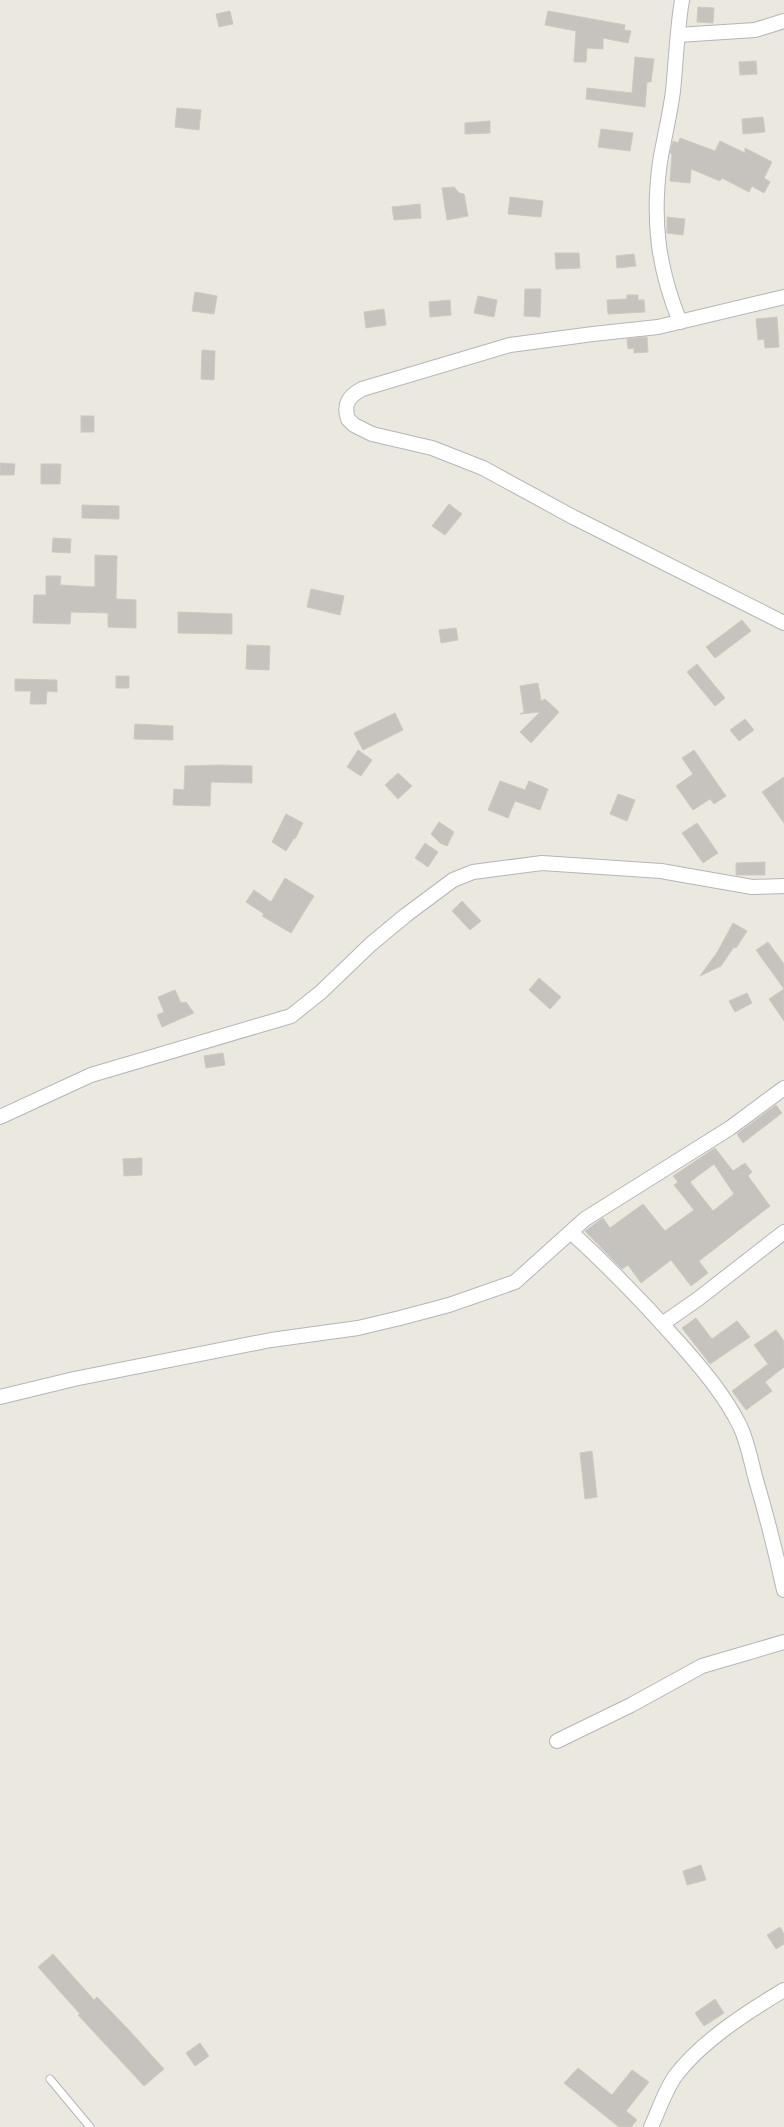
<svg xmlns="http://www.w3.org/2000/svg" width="784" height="2127" viewBox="0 0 784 2127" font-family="Ubuntu,sans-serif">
<rect width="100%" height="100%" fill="#ebe8e0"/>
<g fill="#c6c3be" stroke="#cfc9bf" fill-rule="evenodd">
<polygon points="698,7 714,8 713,23 697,22"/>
<polygon points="230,11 233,24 219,27 216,14"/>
<polygon points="548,11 625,25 624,30 631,31 628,43 603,38 603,49 587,48 586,62 574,62 576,31 545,25"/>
<polygon points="635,57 654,59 651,82 647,82 645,107 586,99 587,88 632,93"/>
<polygon points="756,61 757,74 740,75 739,62"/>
<polygon points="177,108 201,110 199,130 175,127"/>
<polygon points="763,117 765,132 743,134 742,119"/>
<polygon points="490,121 490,133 465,134 465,123"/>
<polygon points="601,129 633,133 630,151 598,147"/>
<polygon points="680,138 715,151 720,141 745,153 745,148 772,162 764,178 770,182 764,193 752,186 749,192 722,178 720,181 691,169 690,183 670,181 672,154 670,153 673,141 678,143"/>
<polygon points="454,187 459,193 464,194 468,216 447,220 442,188"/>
<polygon points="510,197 543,201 541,217 508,214"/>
<polygon points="420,204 421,218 394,220 392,207"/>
<polygon points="667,217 685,219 683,235 667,233"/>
<polygon points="555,253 579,253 580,268 556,269"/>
<polygon points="634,254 636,266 617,268 616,256"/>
<polygon points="525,289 541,289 540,317 524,316"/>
<polygon points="195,292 217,296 214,314 192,311"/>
<polygon points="627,295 638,295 638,300 644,300 645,312 608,314 607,300 627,299"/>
<polygon points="478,296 497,300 494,317 474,313"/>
<polygon points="450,300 451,315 430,317 429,302"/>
<polygon points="384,309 386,325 366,328 364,312"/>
<polygon points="777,317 779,347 765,348 764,339 758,340 756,319"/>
<polygon points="647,337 648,352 634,353 634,348 628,349 627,339"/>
<polygon points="202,350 215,351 214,380 201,379"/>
<rect x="81" y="416" width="13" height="16"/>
<polygon points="0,463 15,464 14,475 0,475"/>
<polygon points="41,464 61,464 60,484 41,484"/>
<polygon points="449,504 462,514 445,535 432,526"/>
<polygon points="82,505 119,506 119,519 82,518"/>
<polygon points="53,538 71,539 70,553 52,552"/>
<polygon points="95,555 117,556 116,599 136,600 136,628 108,627 108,613 71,612 70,624 33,623 34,595 46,595 46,576 61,576 60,585 95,587"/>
<polygon points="311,589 344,596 340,615 307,607"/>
<polygon points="178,612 232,614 232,634 178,633"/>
<polygon points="742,620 751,631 715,658 706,647"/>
<polygon points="456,628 458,640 441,643 439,630"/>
<polygon points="247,645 270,646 269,670 246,669"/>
<polygon points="697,664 725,698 715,706 687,672"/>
<rect x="116" y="676" width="13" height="12"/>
<polygon points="15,679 57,680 57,692 47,691 46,704 30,704 31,691 15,691"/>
<polygon points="538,683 541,701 545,699 559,712 531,743 520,732 540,712 520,714 524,712 520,686"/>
<polygon points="395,713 403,730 363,750 354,733"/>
<polygon points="745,719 754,730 739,741 730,730"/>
<polygon points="135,724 173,726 173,740 134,739"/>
<polygon points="358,750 372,760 361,776 347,767"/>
<polygon points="694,750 726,796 714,804 710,799 693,810 676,786 693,774 682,758"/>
<polygon points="221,765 252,766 252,783 211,782 210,806 173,805 174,789 184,790 185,766"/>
<polygon points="398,773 412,786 398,799 385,785"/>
<polygon points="784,777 784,823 762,792"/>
<polygon points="500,781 525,790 529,781 548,789 540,810 515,801 508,818 488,810"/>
<polygon points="618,794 635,800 627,821 610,814"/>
<polygon points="286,814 303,823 295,839 294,838 286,851 272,842"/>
<polygon points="439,822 454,832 447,846 440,843 431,834"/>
<polygon points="697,823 718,853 703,863 682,833"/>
<polygon points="425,843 438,852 428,867 415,858"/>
<polygon points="765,862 765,875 736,875 736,863"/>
<polygon points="285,878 314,896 291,933 262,916 264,914 246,902 254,890 271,902"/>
<polygon points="462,901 481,921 470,930 452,911"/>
<polygon points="733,923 747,931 736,948 734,947 721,966 700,976 718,951"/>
<polygon points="768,942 784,964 784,1021 769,999 784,989 756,950"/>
<polygon points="539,978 561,997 550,1009 529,990"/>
<polygon points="175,990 181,1003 186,1002 194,1013 162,1027 157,1015 164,1012 158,997"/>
<polygon points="747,993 752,1003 735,1012 729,1001"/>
<polygon points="223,1053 225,1065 206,1068 204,1056"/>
<polygon points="776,1105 782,1113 743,1143 737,1134"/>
<path d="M715 1148 733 1171 745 1163 752 1172 748 1176 770 1206 699 1261 708 1273 691 1286 671 1260 641 1283 628 1265 622 1269 585 1231 603 1218 610 1228 643 1204 665 1231 694 1210 674 1185 678 1182 673 1176ZM714 1164 734 1194 713 1211 690 1182Z"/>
<polygon points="142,1158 142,1175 124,1176 123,1159"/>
<polygon points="696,1318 712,1339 737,1321 750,1337 710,1364 682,1328"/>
<polygon points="776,1330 784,1341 784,1367 765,1382 772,1391 746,1410 732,1391 768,1364 754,1345"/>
<polygon points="592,1451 597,1497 585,1499 580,1453"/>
<polygon points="701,1865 706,1880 687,1885 683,1871"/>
<polygon points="780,1927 784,1934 784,1944 776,1949 767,1935"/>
<polygon points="53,1954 94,2000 97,1997 128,2029 164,2069 144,2086 78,2015 80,2014 38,1967"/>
<polygon points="715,1999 724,2013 704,2026 695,2013"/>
<polygon points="200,2043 209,2056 195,2066 186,2053"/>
<polygon points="578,2068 612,2095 632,2070 649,2082 626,2111 637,2120 631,2127 619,2127 564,2083"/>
</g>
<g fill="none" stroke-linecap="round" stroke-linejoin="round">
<g stroke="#b3b6ba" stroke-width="9">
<polyline id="service" points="50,2079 90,2127"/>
</g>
<g stroke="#b3b6ba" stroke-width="16">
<g id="minor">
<polyline points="678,35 755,30 784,21"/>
<path d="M784 297 658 327 593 334 510 345 362 389C349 396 343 404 348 419L354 425 372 434 432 448 483 468 573 517 784 623"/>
<path d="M680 322C658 268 652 220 660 162 664 138 670 115 673 91 676 61 677 30 682 0"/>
<polyline points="0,1117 91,1075 291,1016 321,992 371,944 406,915 453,880 473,872 542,863 661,871 752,887 784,886"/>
<path d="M571 1232C610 1268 647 1306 682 1346 704 1371 725 1396 740 1426 748 1443 751 1462 756 1480 767 1517 776 1553 784 1590"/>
<polyline points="662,1324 698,1299 784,1232"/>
<polyline points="0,1397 74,1379 271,1340 358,1328 400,1318 449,1305 515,1282 585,1219 730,1128 784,1088"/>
<polyline points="557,1741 631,1705 702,1666 784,1642"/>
<path d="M651 2127C659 2110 665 2090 676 2075 702 2041 747 2012 784 1990"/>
</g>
</g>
<use href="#service" stroke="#fff" stroke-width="7"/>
<use href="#minor" stroke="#fff" stroke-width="14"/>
</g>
</svg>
